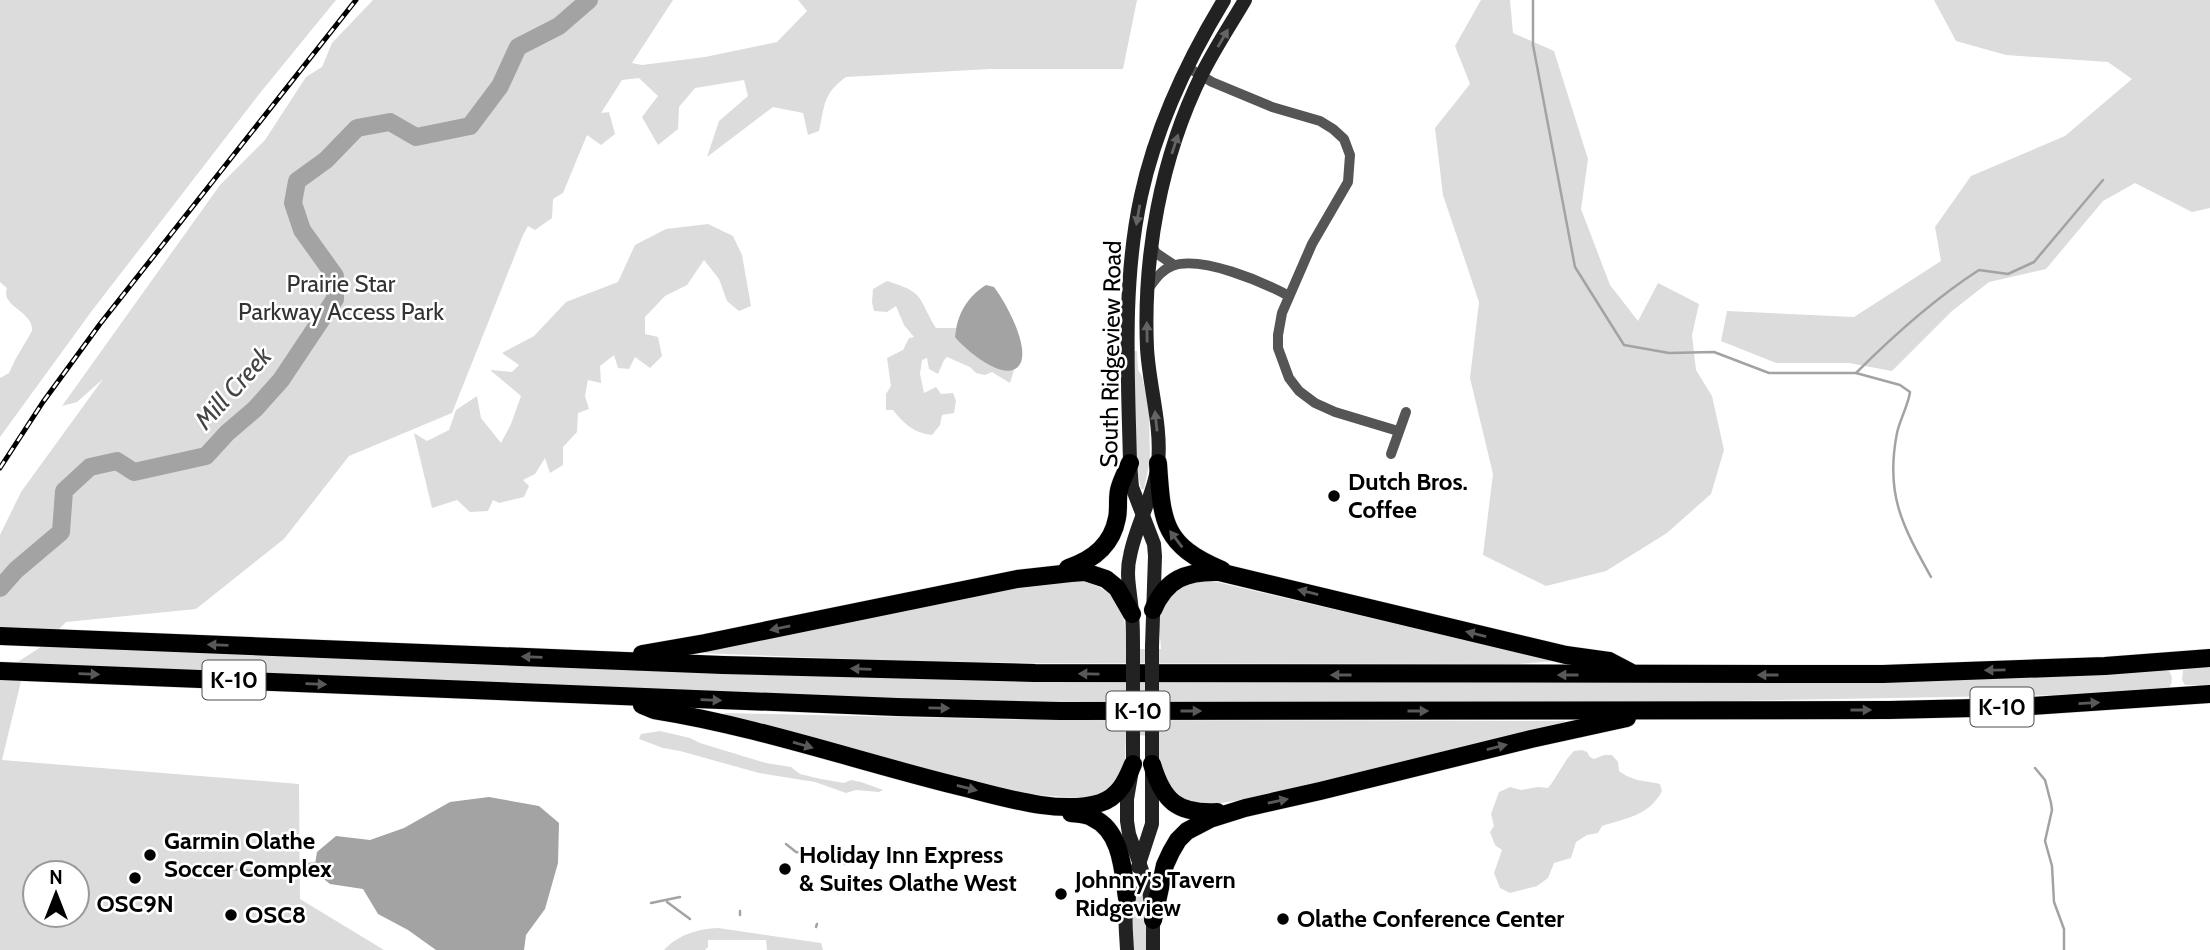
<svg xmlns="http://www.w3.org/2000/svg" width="2210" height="950" viewBox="0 0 2210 950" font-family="Cabin,sans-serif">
<rect width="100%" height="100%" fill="#fff"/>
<g fill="#dcdcdc" fill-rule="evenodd">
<path d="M0 0H336L260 93 91 312 0 437V378L9 373 15 360 32 331C34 311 0 307 7 288L0 282Z"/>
<path d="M373 0H673L632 63 642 65 705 57 777 42 807 11 798 0H1137L1123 69H990L846 77C823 94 825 104 819 131L808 135 803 113 773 107 707 157 719 121 748 96 744 80 695 88 679 107 678 129 658 145 642 117 658 96 639 78 622 80 601 113 609 112 615 134 601 145 587 135 563 193 553 199 552 218 535 230 528 226 523 235 452 413 349 456 284 539 196 609 66 622 51 637 0 635V535L21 492 103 379 77 402 62 406 220 185 265 140 306 77 322 67 332 43Z"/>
<polygon points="1481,0 1510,0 1513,33 1554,51 1588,159 1581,209 1610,285 1638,321 1658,283 1699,304 1692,335 1696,370 1712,396 1724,450 1711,494 1667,533 1606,571 1546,586 1483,555 1493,474 1470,378 1479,302 1443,195 1435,128 1470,84 1455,46"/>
<polygon points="1934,0 2210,0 2210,208 2192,212 2135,183 2103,201 2046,269 1989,282 1952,311 1892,371 1849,363 1776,363 1721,341 1727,311 1854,317 1941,261 1935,227 1971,176 2065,136 2132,79 2108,62 2006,55 1956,41"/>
<polygon points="708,224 733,236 742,255 751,306 739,311 727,301 719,279 704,260 687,285 665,296 645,317 645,334 658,337 662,356 650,368 635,357 629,369 618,368 614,355 600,366 601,383 588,380 585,396 589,409 578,413 577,432 563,447 563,465 550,473 545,458 535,474 523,480 529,486 524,497 499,503 493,500 488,511 470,512 457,500 432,508 414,433 427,441 449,430 456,410 477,396 481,418 501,443 511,424 521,396 490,370 512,372 519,365 502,353 534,336 566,302 618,282 635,245 666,229"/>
<path d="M887 281C926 293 917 297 936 328H956L955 337 1003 370H1014L1010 383 992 372 985 375 976 373 970 367 947 357 944 360 938 374 929 369 927 358 922 360 920 374 924 393 936 387 941 394 953 393 956 401 954 413 942 415 940 425 932 435C914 433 904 424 893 410H886V394L891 386 887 358 903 350 909 338 914 337 904 325 896 306 887 312 874 311 872 302 873 289Z"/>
<polygon points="1134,351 1137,351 1138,370 1142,376 1149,410 1150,460 1144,489 1141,489 1136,464"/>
<path d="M1079 579C1120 593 1126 606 1126 649H1161C1161 640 1158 629 1159 620 1163 595 1185 582 1208 580L1556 661 1518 664 1040 663 908 661 698 653 697 648 1015 585Z"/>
<path d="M44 645C374 659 705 676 1036 681 1413 686 1790 675 2167 670 2173 673 2173 682 2169 688H2166L2055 695 1620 703H1090L961 701 16 663Z"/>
<polygon points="2210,665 2210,685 2185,685 2182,680 2183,670"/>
<path d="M0 673H23L2 760 299 784 300 899 384 950H0ZM35 873H77V915H35Z"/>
<polygon points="726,713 1026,720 1565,721 1566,725 1302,789 1205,806 1184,800 1167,783 1159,761 1159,736 1126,735 1125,762 1118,781 1102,795 1082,798 1035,795 845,753 720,715"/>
<polygon points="660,731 690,738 700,743 766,763 791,767 800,774 821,779 844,783 851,780 861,782 883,790 879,792 856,790 846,793 815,782 759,773 680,751 663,748 639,739 641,734"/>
<path d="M1582 750 1587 752 1590 757 1594 759 1604 755H1612L1618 762 1619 771C1634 782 1643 780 1660 784L1662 791C1649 816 1626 818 1602 826L1598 833 1587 835 1576 842 1571 858 1554 863 1548 878 1537 886 1510 893 1500 888 1494 873 1502 850 1495 845 1490 832 1494 826 1491 814 1499 792 1510 787 1521 790 1538 787 1548 788C1558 776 1563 762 1574 751Z"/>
<polygon points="1137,892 1142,893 1146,916 1146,950 1134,950 1132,919"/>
<path d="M718 928 821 943 823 950H767L766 940H708V947L705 950H664C679 934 698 929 718 928Z"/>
</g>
<g fill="#a3a3a3">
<path d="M986 285 994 287C1005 301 1028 343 1021 362 1010 388 964 349 955 337 957 314 967 297 986 285Z"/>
<polygon points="489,797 539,806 559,823 558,863 545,909 526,935 524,950 436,950 408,930 378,914 363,889 330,884 314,871 317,852 336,836 370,840 404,828 450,802"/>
</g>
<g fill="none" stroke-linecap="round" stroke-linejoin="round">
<g stroke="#a3a3a3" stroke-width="2.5">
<path d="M1533 0V45L1575 267 1624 345 1669 353 1714 352 1769 373H1856L1900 385 1910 392C1908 406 1900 419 1897 433 1885 494 1902 525 1931 577"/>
<path d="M1856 373C1894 335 1934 299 1979 270L2008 274 2034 262 2103 180"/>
<polyline points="2035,768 2045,780 2051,803 2052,810 2045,841 2052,866 2054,902 2064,929 2064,950"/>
<polyline points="786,844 796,852 841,858 845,864"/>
<polyline points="219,868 265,872 315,863"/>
<polyline points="667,902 690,919"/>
<polyline points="651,903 680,897"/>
<polyline points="740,915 740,911"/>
<polyline points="816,927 817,924"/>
</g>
<polyline stroke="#a3a3a3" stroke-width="18" points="0,588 16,570 61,532 64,491 90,467 117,461 134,472 206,456 227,433 255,409 281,380 335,299 335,276 302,230 293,203 297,181 326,160 357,128 390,122 416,137 470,126 500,86 518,47 559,26 589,0"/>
<g stroke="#dbdbdb" stroke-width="19">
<g id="motorway">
<path d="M1158 463C1162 523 1163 545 1222 570"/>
<path d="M1068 568C1093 560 1112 545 1117 518 1119 509 1117 499 1119 490 1121 481 1126 472 1130 463"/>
<path d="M1153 610C1166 579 1186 571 1219 572L1566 655 1609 661 1630 672"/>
<polyline points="0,636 723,665 1035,673 1883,674 2105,666 2210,658"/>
<polyline points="642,654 705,643 1017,579 1071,573 1085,572 1106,579 1117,588 1132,614"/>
<polyline points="0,671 897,707 1060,711 1889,710 2018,707 2210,694"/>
<path d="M642 705 654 710C755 726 854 760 954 785 996 795 1058 816 1100 803 1119 797 1126 781 1133 764"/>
<path d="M1152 764C1163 801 1177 814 1217 812"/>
<path d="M1071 813C1078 814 1087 814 1093 818 1122 831 1123 872 1127 898"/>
<polyline points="1153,920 1165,865 1171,852 1178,840 1187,831 1210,819 1245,808 1320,791 1531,739 1627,718"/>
</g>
</g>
<g stroke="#555" stroke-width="10">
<polyline points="1187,67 1212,82 1272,107 1320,121 1333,129 1344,139 1350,155 1348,182 1312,244 1282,313 1278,335 1278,348 1289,378 1299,391 1315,403 1335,412 1398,431"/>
<polyline points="1152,246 1156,253 1174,265"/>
<path d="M1148 289C1155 280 1161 270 1172 266 1201 255 1263 282 1289 296"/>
<polyline points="1391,454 1406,412"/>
</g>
<g stroke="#222" stroke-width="14">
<path d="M1133 646C1133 635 1133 624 1132 614 1131 594 1125 575 1130 556 1136 524 1154 496 1158 464 1162 425 1149 386 1147 348 1143 255 1161 157 1202 74 1215 48 1231 24 1245 0"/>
<path d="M1152 646 1155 556 1154 544 1132 487 1130 463C1128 375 1122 283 1141 196 1156 126 1187 61 1224 0"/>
<polyline points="1133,737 1133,764 1127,799 1127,821 1129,834 1149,890 1153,920 1153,950"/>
<polyline points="1138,867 1152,824 1152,737"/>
<path d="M1127 950C1126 928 1123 910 1130 889"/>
</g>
<use href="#motorway" stroke="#000" stroke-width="18"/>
<g stroke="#000" stroke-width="5">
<polyline id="rail" points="0,468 43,402 100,324 356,0"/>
</g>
<use href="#rail" stroke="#fff" stroke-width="2.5" stroke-dasharray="8" stroke-linecap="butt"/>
<g stroke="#222" stroke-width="14">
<polyline points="1133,646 1133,737"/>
<polyline points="1152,737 1152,646"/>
</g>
</g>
<defs><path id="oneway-solid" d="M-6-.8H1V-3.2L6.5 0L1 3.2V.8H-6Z" transform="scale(1.75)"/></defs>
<g fill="#646464">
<use href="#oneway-solid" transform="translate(1223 38) rotate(-60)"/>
<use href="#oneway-solid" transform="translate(1175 144) rotate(-72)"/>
<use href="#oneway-solid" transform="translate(1138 215) rotate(100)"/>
<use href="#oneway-solid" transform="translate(1147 332) rotate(-91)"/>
<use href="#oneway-solid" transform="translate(1156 421) rotate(-96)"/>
</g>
<g fill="#595959">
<use href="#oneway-solid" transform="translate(1176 539) rotate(-127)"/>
<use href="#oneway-solid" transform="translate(1308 592) rotate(-166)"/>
<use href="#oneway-solid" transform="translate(780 628) rotate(168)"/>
<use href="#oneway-solid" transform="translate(1476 634) rotate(-166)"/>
<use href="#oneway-solid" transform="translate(218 645) rotate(-178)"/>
<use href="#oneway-solid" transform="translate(532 657) rotate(-178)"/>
<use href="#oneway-solid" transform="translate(861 669) rotate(-178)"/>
<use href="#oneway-solid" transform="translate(1995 670) rotate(179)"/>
<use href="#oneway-solid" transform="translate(89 674) rotate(2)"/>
<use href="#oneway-solid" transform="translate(1089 674) rotate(-179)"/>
<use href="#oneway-solid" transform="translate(1341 675) rotate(-180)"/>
<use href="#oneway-solid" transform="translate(1568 675) rotate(-180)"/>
<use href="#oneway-solid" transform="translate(1768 675) rotate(180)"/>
<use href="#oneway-solid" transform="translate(316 684) rotate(2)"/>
<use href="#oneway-solid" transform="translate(711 700) rotate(2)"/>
<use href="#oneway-solid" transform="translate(2089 703) rotate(-3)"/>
<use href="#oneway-solid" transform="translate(939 708) rotate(1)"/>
<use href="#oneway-solid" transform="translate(1861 710)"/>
<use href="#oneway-solid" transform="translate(1191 711)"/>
<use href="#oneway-solid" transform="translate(1418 711)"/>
<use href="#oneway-solid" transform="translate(803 745) rotate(16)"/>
<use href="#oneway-solid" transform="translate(1497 747) rotate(-14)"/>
<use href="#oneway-solid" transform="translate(967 788) rotate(14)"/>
<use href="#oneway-solid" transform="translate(1278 801) rotate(-12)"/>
</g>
<g fill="#000" stroke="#fff" stroke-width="2.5">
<circle cx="1334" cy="496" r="7"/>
<circle cx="150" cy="855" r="7"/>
<circle cx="785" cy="869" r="7"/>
<circle cx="135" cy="878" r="7"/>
<circle cx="1061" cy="894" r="7"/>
<circle cx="231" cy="915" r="7"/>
<circle cx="1283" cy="919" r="7"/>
</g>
<g text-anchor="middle" stroke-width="5" stroke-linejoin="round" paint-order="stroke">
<g fill="#fff" stroke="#4c4c4c" stroke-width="2">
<rect x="202.5" y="660.5" width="63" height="39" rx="5"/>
<rect x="1970.5" y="687.5" width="63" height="39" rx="5"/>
<rect x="1106.5" y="691.5" width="63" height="39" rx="5"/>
</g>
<g font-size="23" font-weight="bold" fill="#000">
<text x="234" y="688">K-10</text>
<text x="2002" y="715">K-10</text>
<text x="1138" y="719">K-10</text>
</g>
<g font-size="24" fill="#333" stroke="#fff">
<text x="341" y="292">Prairie Star<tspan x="341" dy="28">Parkway Access Park</tspan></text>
</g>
<g font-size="24" fill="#000" stroke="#fff">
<text transform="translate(1111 354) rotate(-89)" y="8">South Ridgeview Road</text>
</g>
<g font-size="24" font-weight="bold" fill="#000" stroke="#fff" text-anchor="start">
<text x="1348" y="490">Dutch Bros.<tspan x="1348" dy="28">Coffee</tspan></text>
<text x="164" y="849">Garmin Olathe<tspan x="164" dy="28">Soccer Complex</tspan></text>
<text x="799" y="863">Holiday Inn Express<tspan x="799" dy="28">&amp; Suites Olathe West</tspan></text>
<text x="1075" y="888">Johnny's Tavern<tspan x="1075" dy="28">Ridgeview</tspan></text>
<text x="135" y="912" text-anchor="middle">OSC9N</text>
<text x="245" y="923">OSC8</text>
<text x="1297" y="927">Olathe Conference Center</text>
</g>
<g font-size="26" font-style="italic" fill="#444" stroke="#fff">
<text transform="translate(233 388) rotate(-48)" y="9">Mill Creek</text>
</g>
</g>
<g transform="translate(56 894)"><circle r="33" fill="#ffffff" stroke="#999999" stroke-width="2"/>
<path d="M0-5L12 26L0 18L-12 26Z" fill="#000000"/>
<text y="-10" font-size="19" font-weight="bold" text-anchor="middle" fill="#000000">N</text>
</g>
</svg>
